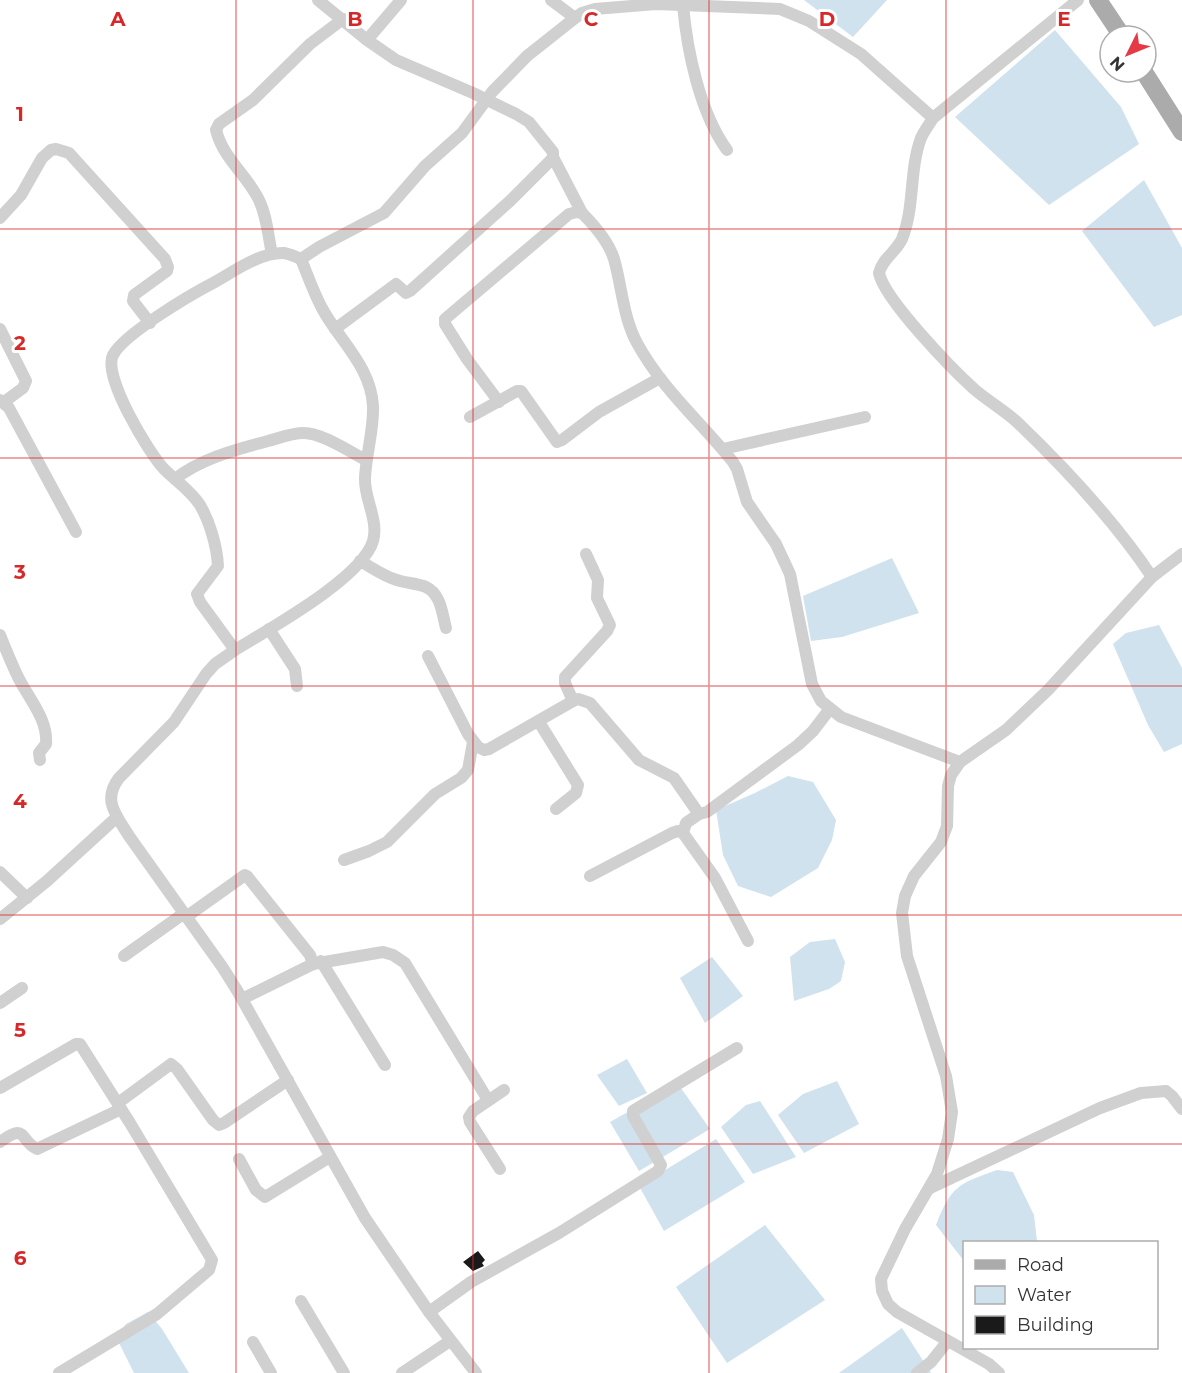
<svg xmlns="http://www.w3.org/2000/svg" width="1182" height="1373" viewBox="0 0 1182 1373" font-family="Montserrat,sans-serif">
<rect width="100%" height="100%" fill="#fff"/>
<g fill="#cfe2ee">
<polygon points="804,0 887,0 853,37"/>
<polygon points="1055,30 1121,107 1139,144 1049,205 955,117"/>
<polygon points="1144,180 1182,248 1182,315 1154,327 1082,231"/>
<polygon points="892,558 919,613 842,637 811,641 803,596"/>
<polygon points="1159,625 1182,668 1182,744 1164,752 1148,725 1113,644 1126,633"/>
<polygon points="788,776 813,782 836,820 832,840 818,868 771,897 738,886 723,855 716,810 755,793"/>
<polygon points="835,939 845,962 841,981 829,989 794,1001 790,957 810,942"/>
<polygon points="712,957 743,996 705,1023 680,978"/>
<polygon points="627,1059 647,1093 619,1106 597,1075"/>
<polygon points="837,1081 859,1124 804,1153 778,1115 803,1094"/>
<polygon points="678,1084 710,1129 639,1171 610,1122"/>
<polygon points="760,1101 796,1157 753,1174 721,1127 746,1105"/>
<polygon points="716,1139 745,1182 664,1231 639,1186"/>
<path d="M997 1170 1013 1172 1034 1215 1037 1241 964 1242V1261L936 1225C951 1186 958 1184 997 1170Z"/>
<polygon points="765,1225 825,1300 727,1363 676,1287"/>
<polygon points="148,1312 162,1329 189,1373 134,1373 116,1337 126,1324"/>
<polygon points="902,1328 931,1373 839,1373"/>
</g>
<polygon fill="#1a1a1a" points="478,1251 485,1260 482,1263 484,1266 473,1271 463,1262"/>
<g fill="none" stroke-linecap="round" stroke-linejoin="round">
<g stroke="#d0d0d0" stroke-width="12">
<polyline points="318,0 367,40 396,60 473,93 516,114 529,122 553,152 553,157 550,161 510,201 410,291 406,293 396,284 335,329"/>
<polyline points="551,0 575,18"/>
<path d="M1078 0 933 118C929 125 924 131 921 138 909 170 915 207 902 239 896 252 882 259 879 273 884 299 952 369 974 389 988 401 1004 410 1017 422 1067 470 1114 520 1152 577"/>
<path d="M683 5C687 51 700 113 727 150"/>
<polyline points="367,40 401,0"/>
<polyline points="553,157 582,213"/>
<polyline points="0,218 21,195 42,158 51,150 56,149 69,153 165,259 168,267 167,271 134,295 133,301 150,323"/>
<path d="M272 254C268 236 267 215 258 198 245 173 223 158 216 130L219 124 253 100 310 44 343 19"/>
<path d="M301 259C296 257 290 254 284 253 260 252 233 272 213 283 190 295 124 334 113 355 102 376 149 453 164 469 176 481 191 491 200 505 210 522 217 547 218 566L197 594 200 602 235 650 215 664 206 674 174 722 119 778C102 800 116 815 129 836L223 968 238 992 365 1218 429 1312 476 1373"/>
<polyline points="0,329 26,381 23,388 4,402"/>
<polyline points="0,400 9,408 76,532"/>
<path d="M499 402 467 359 445 324V319L569 214 577 212 582 213C594 225 609 243 614 259 622 287 623 317 637 343 662 389 701 422 733 462L737 469 747 502 776 544 790 574 812 684 821 701 841 717 960 762"/>
<polyline points="470,417 517,391 521,391 557,442 562,440 599,412 660,378"/>
<polyline points="723,449 865,417"/>
<path d="M175 479C202 458 235 450 268 441 279 438 292 433 304 433 322 433 350 452 366 460"/>
<path d="M360 561C371 567 382 575 394 579 403 583 417 583 426 587 441 594 442 613 446 628"/>
<polyline points="269,629 295,669 297,686"/>
<path d="M0 635C6 650 12 665 19 679 30 700 48 720 46 744L39 753 40 760"/>
<path d="M235 650C269 629 362 578 373 541 379 520 364 499 365 478 366 454 374 429 373 406 371 367 340 341 323 310 314 294 308 276 301 259L319 247 384 213 425 166 462 133 492 92 527 56 575 18 582 13 595 9 656 4 780 9 809 21 861 54 933 118"/>
<polyline points="428,656 468,734 478,747 484,750 489,749 573,701 578,699 590,703 639,760 674,778 699,814 707,812 798,745 813,731 829,710"/>
<polyline points="573,701 565,683 565,677 607,631 610,625 597,598 598,580 586,554"/>
<polyline points="539,722 578,785 576,793 556,809"/>
<polyline points="699,814 686,823 683,833 715,878 748,941"/>
<polyline points="344,860 369,851 387,842 435,794 461,778 468,770 473,742"/>
<polyline points="0,872 27,898"/>
<polyline points="590,876 672,833 678,831 683,833"/>
<polyline points="186,917 245,875 247,876 310,955 313,964 242,999"/>
<polyline points="0,919 47,881 117,817"/>
<polyline points="124,956 183,914"/>
<polyline points="321,961 385,1065"/>
<polyline points="313,964 383,952 393,955 405,963 488,1100"/>
<polyline points="0,1003 22,988"/>
<polyline points="0,1088 76,1044 80,1044 130,1123 212,1260 209,1270 157,1314 59,1373"/>
<polyline points="118,1103 171,1064 177,1069 213,1120 219,1125 224,1123 288,1080"/>
<path d="M0 1142C27 1122 19 1140 37 1149L121 1109"/>
<polyline points="239,1159 256,1190 265,1197 330,1157"/>
<polyline points="500,1169 470,1122 469,1117 473,1111 504,1090"/>
<polyline points="930,1188 1100,1108 1141,1093 1166,1091 1172,1096 1182,1109"/>
<polyline points="301,1301 344,1373"/>
<polyline points="429,1312 471,1282 559,1233 658,1171 661,1165 633,1116 633,1111 737,1048"/>
<polyline points="253,1342 271,1373"/>
<polyline points="402,1373 450,1341"/>
<polyline points="917,1373 931,1362 947,1342"/>
<polyline points="999,1373 989,1364 897,1312 888,1304 882,1291 881,1279 905,1229 937,1174 948,1139 952,1112 946,1076 907,956 902,913 905,896 914,876 941,842 947,826 948,786 951,775 960,762 1006,730 1048,690 1152,577 1182,554"/>
</g>
<g stroke="#ababab" stroke-width="18">
<polyline points="1098,0 1122,36"/>
<polyline points="1144,72 1182,132"/>
</g>
</g>
<path fill="none" stroke="#d62828" stroke-width="1.5" stroke-opacity="0.55" d="M236 0V1373M473 0V1373M709 0V1373M946 0V1373M0 229H1182M0 458H1182M0 686H1182M0 915H1182M0 1144H1182"/>
<g font-size="20" text-anchor="middle" font-weight="bold" fill="#d62828" stroke="#fff" stroke-width="6" stroke-linejoin="round" paint-order="stroke">
<text x="118" y="26">A</text>
<text x="355" y="26">B</text>
<text x="591" y="26">C</text>
<text x="827" y="26">D</text>
<text x="1064" y="26">E</text>
<text x="20" y="121">1</text>
<text x="20" y="350">2</text>
<text x="20" y="579">3</text>
<text x="20" y="808">4</text>
<text x="20" y="1037">5</text>
<text x="20" y="1265">6</text>
</g>
<rect x="963" y="1241" width="195" height="108" fill="#ffffff" stroke="#adadad" stroke-width="1.5"/>
<rect x="975" y="1260" width="30" height="9" fill="#ababab" stroke="#adadad" stroke-width="1.5"/>
<text x="1017" y="1271" font-size="18" fill="#333333">Road</text>
<rect x="975" y="1286" width="30" height="18" fill="#cfe2ee" stroke="#adadad" stroke-width="1.5"/>
<text x="1017" y="1301" font-size="18" fill="#333333">Water</text>
<rect x="975" y="1316" width="30" height="18" fill="#1a1a1a" stroke="#adadad" stroke-width="1.5"/>
<text x="1017" y="1331" font-size="18" fill="#333333">Building</text>
<g transform="translate(1128 54) rotate(227)"><circle r="28" fill="#ffffff" stroke="#adadad" stroke-width="1.5"/>
<path d="M0-4.5L10 22L0 15L-10 22Z" fill="#e63946"/>
<text y="-9" font-size="16" font-weight="bold" text-anchor="middle" fill="#333333">N</text>
</g>
</svg>
